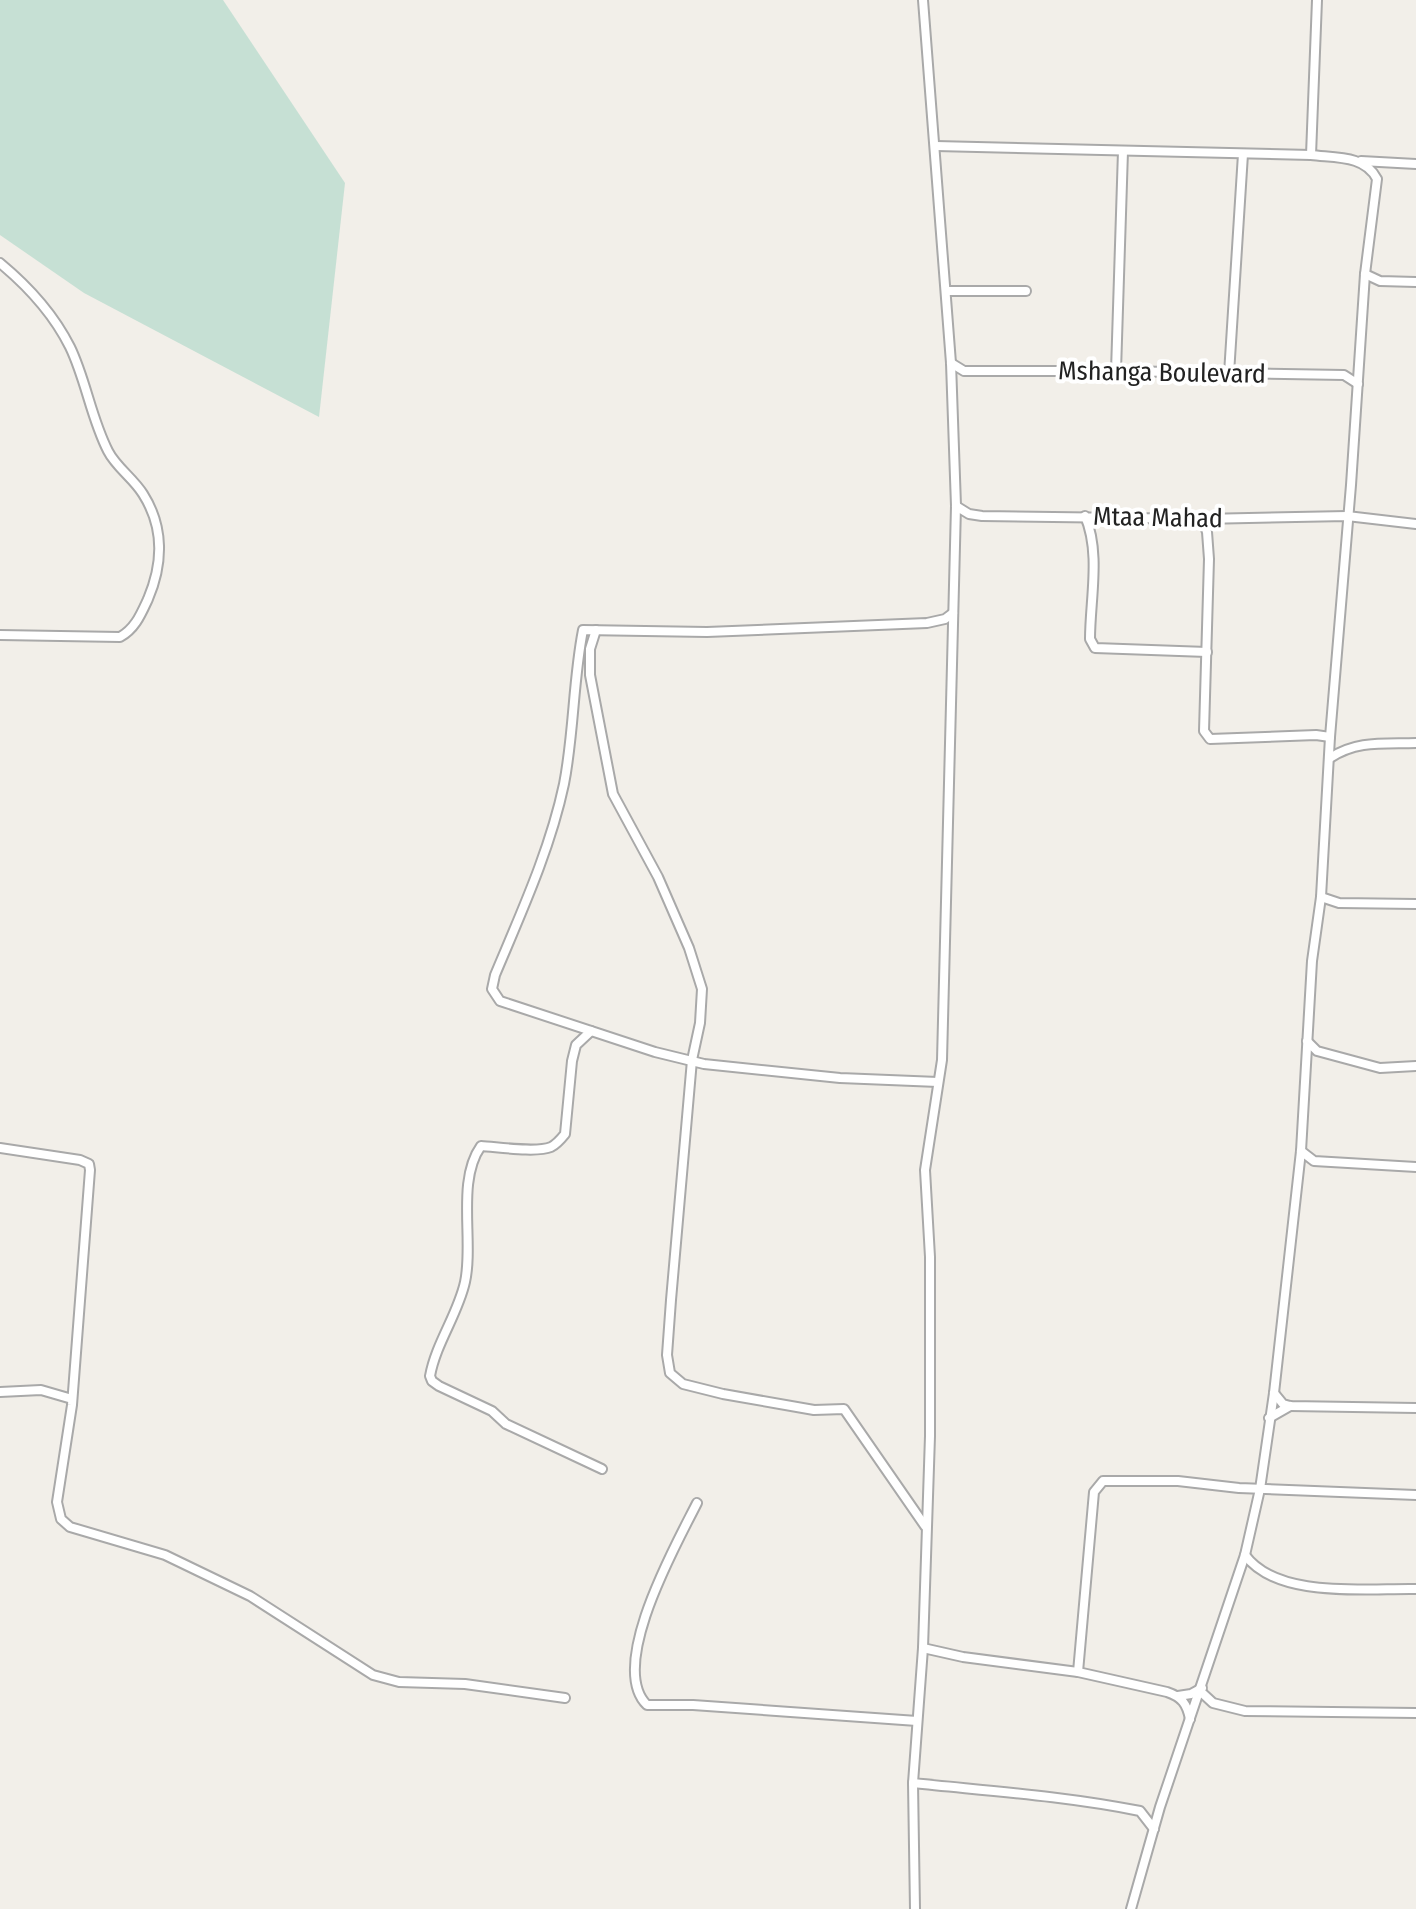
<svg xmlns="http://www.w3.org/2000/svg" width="1416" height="1909" viewBox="0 0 1416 1909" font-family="'Fira Sans Condensed',sans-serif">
<rect width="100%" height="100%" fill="#f2efe9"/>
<polygon fill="#c6e0d4" points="0,0 223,0 345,183 319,417 84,293 0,235"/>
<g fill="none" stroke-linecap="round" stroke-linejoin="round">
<g stroke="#a9a9a9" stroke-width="12">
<g id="minor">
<path d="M936 146 1311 155C1335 158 1365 155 1377 179L1365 274 1351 485 1330 737 1321 897 1312 961 1301 1151 1274 1393 1260 1489 1245 1555 1160 1807 1131 1909"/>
<polyline points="1311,155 1317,0"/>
<polyline points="1361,161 1416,164"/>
<path d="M0 263C29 287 53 313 70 347 86 380 91 418 108 451 116 467 133 478 143 494 164 527 163 564 148 599 141 614 135 629 120 637L0 635"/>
<polyline points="1365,274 1380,281 1416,282"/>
<polyline points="946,291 1026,291"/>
<polyline points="951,363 964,371 1116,371 1344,375 1358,384"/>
<polyline points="1116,371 1123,151"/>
<polyline points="1229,374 1243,154"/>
<polyline points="956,506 969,514 982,516 1202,519 1347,516 1416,524"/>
<path d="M1085 516C1101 553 1090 600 1090 639L1095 648 1207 652"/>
<polyline points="1202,519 1207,532 1209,559 1204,731 1210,739 1316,735 1330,737"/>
<polyline points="596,630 590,649 590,675 613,794 658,877 689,948 702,989 700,1023 692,1060 671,1300 667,1355 670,1373 683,1384 723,1394 814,1410 844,1409 925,1526"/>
<path d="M1330 758C1357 740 1384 744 1416 743"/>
<polyline points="1321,897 1339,903 1416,904"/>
<path d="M591 1031 576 1045 572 1061 565 1134C561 1139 557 1144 551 1147 536 1153 498 1147 481 1146 456 1181 474 1241 465 1282 458 1314 436 1343 430 1376L432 1381 439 1386 492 1411 506 1424 602 1469"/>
<polyline points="1307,1041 1317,1051 1380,1068 1416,1066"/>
<path d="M938 1082 840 1078 704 1064 655 1052 500 1001 492 989 495 975C521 913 550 850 564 784 574 733 573 681 583 630L707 632 927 623 945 619 953 613"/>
<polyline points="0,1148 80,1160 89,1164 90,1170 72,1405 57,1502 61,1519 70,1527 165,1555 250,1596 373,1675 399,1682 465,1684 565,1698"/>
<polyline points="1301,1151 1314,1161 1416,1167"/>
<polyline points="0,1392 41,1390 72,1399"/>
<polyline points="1274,1393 1283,1404 1290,1406 1416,1408"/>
<polyline points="1269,1418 1290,1406"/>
<path d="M697 1503C677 1543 607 1666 647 1705H693L917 1721"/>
<path d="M1245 1555C1277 1599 1366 1588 1416 1589"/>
<path d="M923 1648 963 1657 1078 1672 1167 1692C1182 1697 1187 1704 1190 1719"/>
<polyline points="1078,1672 1094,1492 1103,1481 1178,1481 1239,1488 1416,1495"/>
<polyline points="1200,1691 1213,1703 1245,1711 1416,1713"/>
<polyline points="1178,1696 1191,1694 1202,1688"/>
<path d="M913 1783C989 1791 1065 1796 1140 1811L1154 1829"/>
<polyline points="915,1909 913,1783 923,1648 930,1436 930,1257 925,1170 942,1060 956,506 951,363 923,0"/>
</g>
</g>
<use href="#minor" stroke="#fff" stroke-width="8"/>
</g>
<g text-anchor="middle" stroke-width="8" stroke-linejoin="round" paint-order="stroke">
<g font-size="26" fill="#222" stroke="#fff">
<text transform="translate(1162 372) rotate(1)" y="9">Mshanga Boulevard</text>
<text transform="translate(1158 517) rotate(1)" y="9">Mtaa Mahad</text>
</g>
</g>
</svg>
